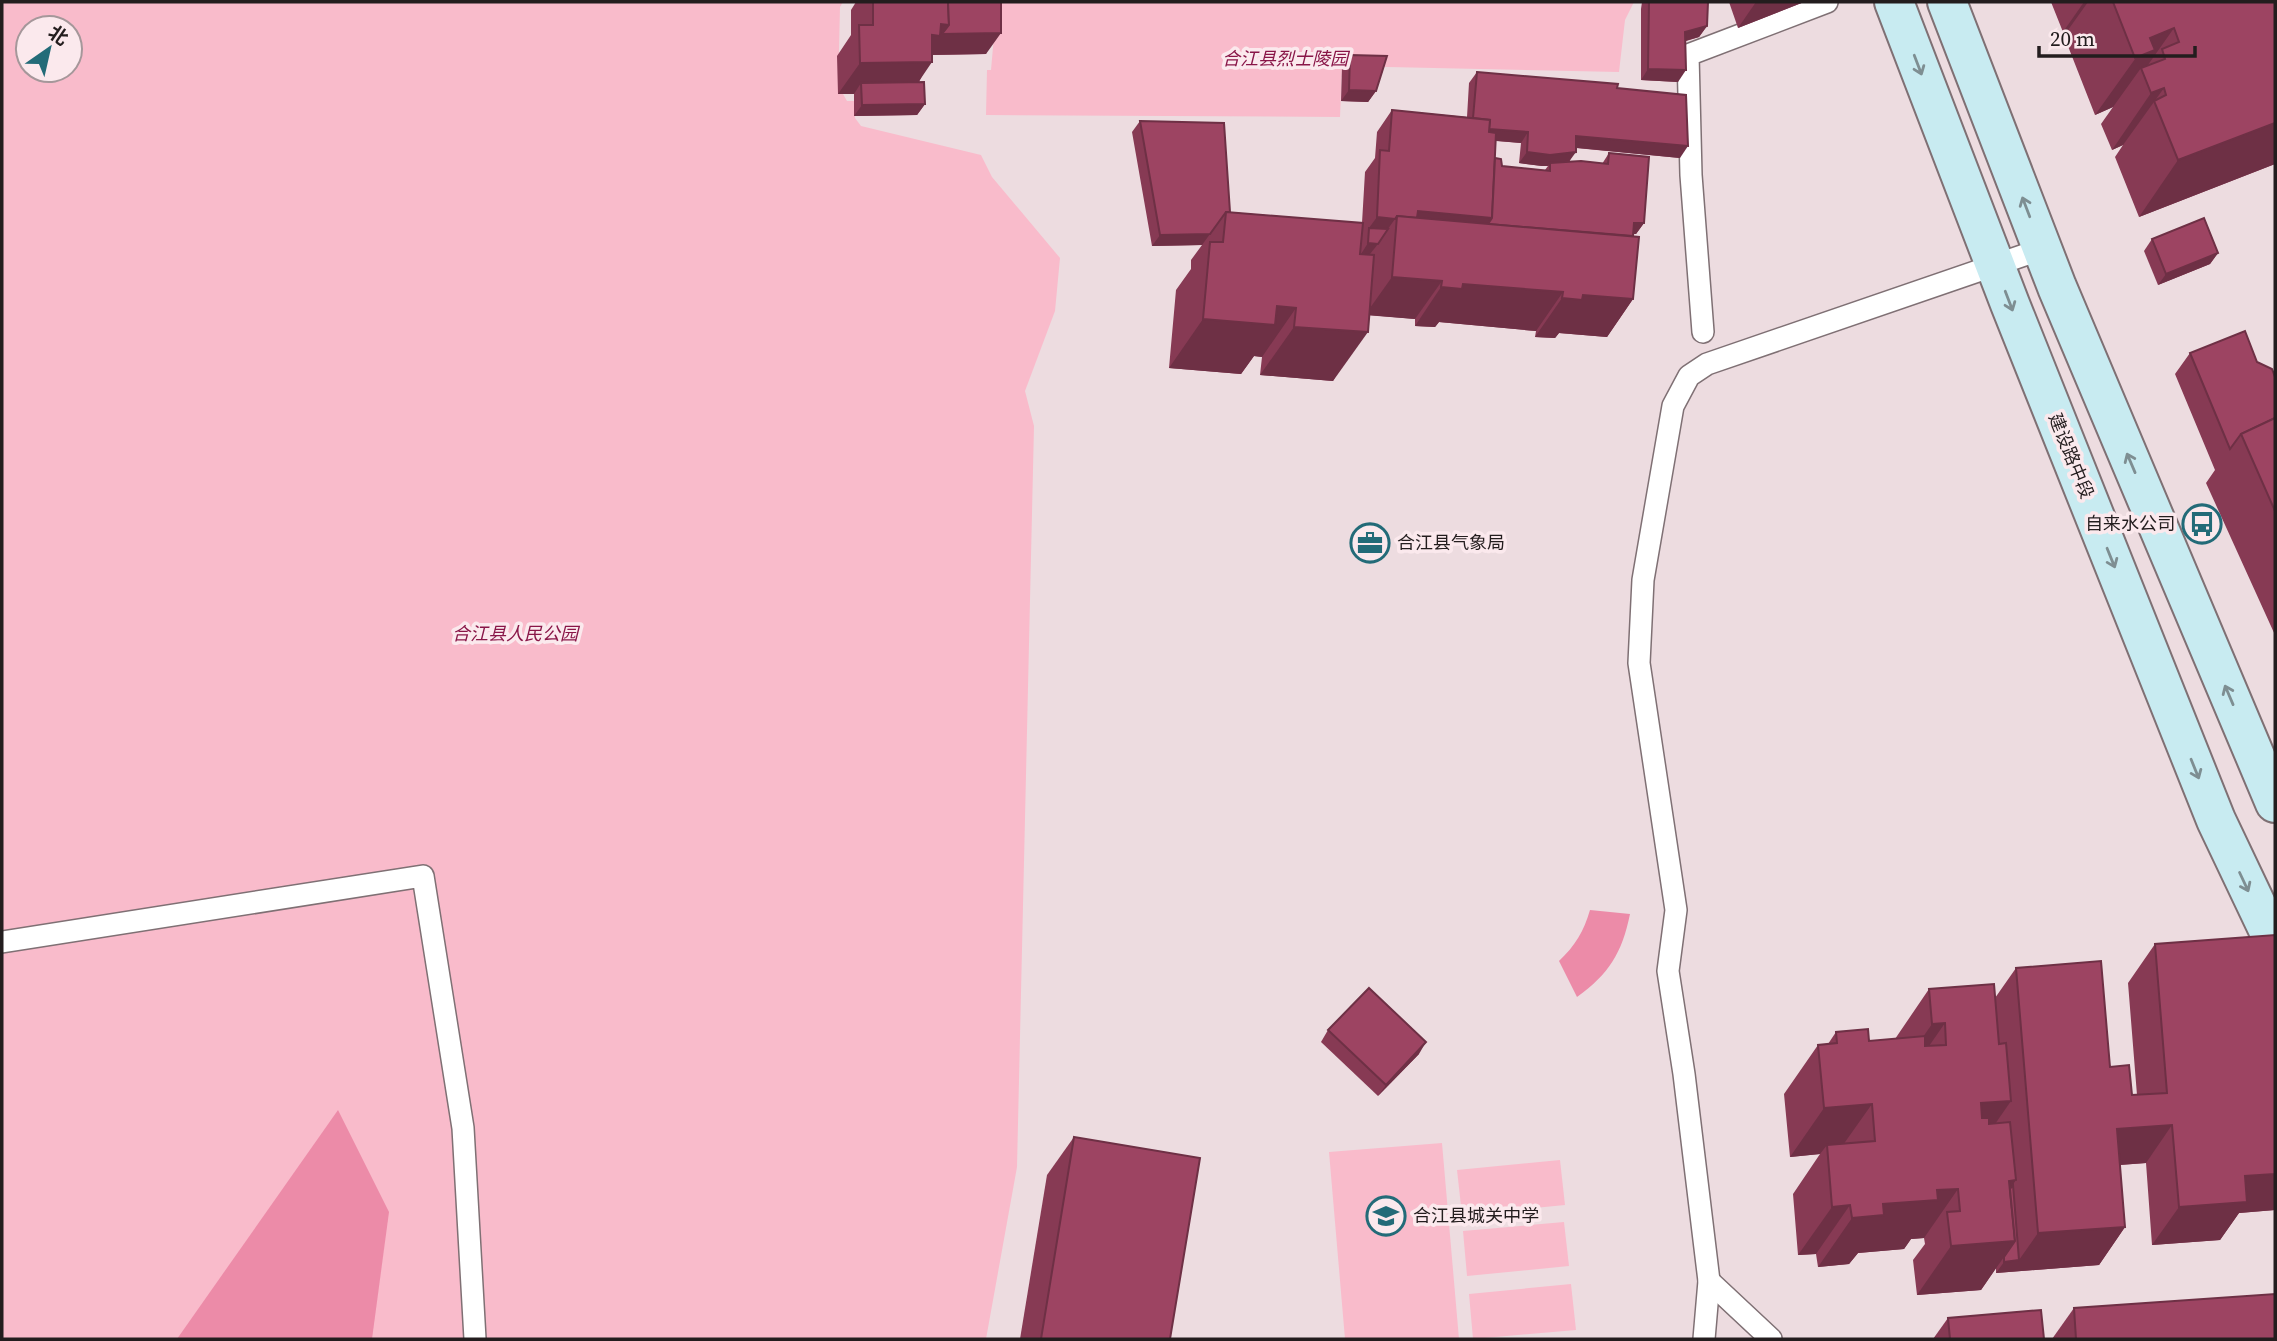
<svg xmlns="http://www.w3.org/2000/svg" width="2277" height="1341" viewBox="0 0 2277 1341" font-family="'Source Serif 4','Noto Sans SC',serif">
<rect width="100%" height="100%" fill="#eddce0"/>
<g fill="#f9bbcb" fill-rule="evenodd">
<path d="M2 2H843L840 7 838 93 843 94 847 101H854L855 118 861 126 981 155 992 177 1060 258 1055 311 1025 391 1034 426 1017 1167 986 1339H2ZM28 28H70V70H28Z"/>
<polygon points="997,2 1634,2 1625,20 1619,72 1342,66 1340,117 986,115 987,70 991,70"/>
<polygon points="1442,1143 1459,1339 1345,1339 1329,1152"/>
<polygon points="1560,1160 1565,1205 1462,1215 1457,1170"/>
<polygon points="1564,1222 1569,1266 1467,1276 1463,1231"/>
<polygon points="1571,1284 1576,1330 1473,1339 1469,1294"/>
</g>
<g fill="#ec8ba8">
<path d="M1590 910 1630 914C1622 953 1609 974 1577 997L1559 961C1575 946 1584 931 1590 910Z"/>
<polygon points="338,1110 389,1212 372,1339 177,1339"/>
</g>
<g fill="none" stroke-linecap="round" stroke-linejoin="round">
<g stroke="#7f7074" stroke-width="24">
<g id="lane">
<polyline points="1703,332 1691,175 1688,55 1827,2"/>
<polyline points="2,942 423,876 463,1128 475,1339"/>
<polyline points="1709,1281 1771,1339"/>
<polyline points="1704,1339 1709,1281 1684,1074 1668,971 1676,910 1639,663 1643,580 1673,406 1689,376 1707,364 2042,249"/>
</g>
</g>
<g stroke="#7f7074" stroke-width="42">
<g id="secondary">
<polyline points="1894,2 2010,304 2216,820 2275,944"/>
<polyline points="1947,2 2057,287 2275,803"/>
</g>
</g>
<use href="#lane" stroke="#fff" stroke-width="21"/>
<use href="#secondary" stroke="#c8ebf1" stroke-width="38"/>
</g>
<g fill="#873a54" fill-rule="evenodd">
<polygon points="856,2 1001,2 986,54 932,55 919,82 925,104 917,115 854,116 854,94 838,94 837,56 851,35 851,10"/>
<polygon points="1642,2 1708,2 1707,26 1699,37 1686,41 1678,82 1641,80 1641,9"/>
<polygon points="1729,2 1804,2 1738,28"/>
<polygon points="2051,2 2275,2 2275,164 2139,217 2115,157 2123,145 2112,150 2101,124 2113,107 2095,115 2064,36 2068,30 2063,32"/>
<polygon points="1350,55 1376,91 1368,102 1341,101 1342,66"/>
<path d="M1477 72 1617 88 1680 158 1576 148 1569 162 1602 164 1609 153 1644 223 1636 234H1634L1633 299 1607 337 1559 333 1555 338 1535 337 1536 331 1439 322 1435 327 1415 326V319L1369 315 1333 381 1260 375 1262 357 1254 356 1241 374 1169 368 1176 290 1191 269V260L1202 245 1152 246 1132 132 1140 121 1230 212 1362 223 1365 172 1375 158 1377 132 1392 110 1467 117 1469 83ZM1496 141 1521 143 1519 163 1542 166H1548L1545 170 1502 166 1495 158Z"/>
<polygon points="2152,239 2218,253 2210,264 2158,285 2144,251"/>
<polygon points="2190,353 2257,362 2275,377 2275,635 2206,483 2215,470 2175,374"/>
<polygon points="2275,935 2275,1210 2239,1213 2220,1240 2152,1245 2146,1163 2120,1165 2125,1227 2099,1265 1996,1273 1996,1268 1981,1290 1917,1295 1913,1260 1925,1244 1924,1238 1911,1239 1904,1249 1858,1253 1849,1264 1818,1267 1816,1254 1798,1255 1793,1194 1820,1154 1790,1157 1784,1094 1818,1045 1828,1044 1836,1032 1869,1041 1895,1039 1929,989 1995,998 2016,968 2110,1067 2132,1095 2137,1095 2128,983 2155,944"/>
<polygon points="1328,1030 1419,1054 1378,1096 1321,1042"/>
<polygon points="1074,1137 1170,1339 1020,1339 1047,1175"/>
<polygon points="2074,1308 2275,1339 2052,1339"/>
<polygon points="1948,1318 2044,1339 1933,1339"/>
</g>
<g fill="#6e3045">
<polygon points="1756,2 1804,2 1738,28"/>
<polygon points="2084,2 2088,2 2068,30 2063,32"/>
<polygon points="941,24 949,25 1001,33 986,54 927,55 932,62 911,93 861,83 854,94 838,94 860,63"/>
<polygon points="1707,26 1699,37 1678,43 1685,32"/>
<polygon points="2174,28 2143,72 2141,68 2113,107 2095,115 2150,38"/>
<polygon points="1648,69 1686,70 1678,82 1641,80"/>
<polygon points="2164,88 2123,145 2112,150 2151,93"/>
<polygon points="1349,90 1376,91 1368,102 1341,101"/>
<polygon points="925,104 917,115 854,116 862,105"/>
<polygon points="2275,123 2275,164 2139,217 2178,160"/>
<polygon points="1473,127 1528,132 1521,143 1465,138"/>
<polygon points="1576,136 1688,146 1680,158 1568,147"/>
<polygon points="1527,152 1576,152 1568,163 1550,163 1548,166 1542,166 1519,163"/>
<polygon points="1418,211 1492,218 1485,229 1408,233"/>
<polygon points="1377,217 1395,219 1380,240 1369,228"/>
<polygon points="1634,223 1644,223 1636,234 1627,234"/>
<polygon points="1210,234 1202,245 1152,246 1160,235"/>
<polygon points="1368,243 1378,244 1370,254 1361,254"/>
<polygon points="2218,253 2210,264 2158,285 2166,274"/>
<polygon points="1392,277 1442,281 1415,319 1365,315"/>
<polygon points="1463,284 1563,292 1536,331 1439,322 1435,327 1415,326 1441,287"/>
<polygon points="1583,295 1633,299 1607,337 1559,333 1555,338 1535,337 1562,298"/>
<polygon points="1277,306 1296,308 1262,357 1254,356 1241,374 1169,368 1203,319"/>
<polygon points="1294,327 1368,332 1333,381 1260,375"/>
<polygon points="1945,1023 1911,1072 1898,1073 1932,1024"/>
<polygon points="1426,1042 1419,1054 1378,1096 1386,1085"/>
<polygon points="2011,1101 1977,1150 1981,1103"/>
<polygon points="1872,1104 1838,1152 1827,1145 1820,1154 1790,1157 1824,1108"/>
<polygon points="2172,1125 2146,1163 2091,1167 2117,1129"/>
<polygon points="2275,1174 2275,1210 2239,1213 2220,1240 2152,1245 2179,1207 2245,1176"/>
<polygon points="2016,1180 1982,1229 2009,1181"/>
<polygon points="1958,1189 1924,1238 1911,1239 1904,1249 1858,1253 1849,1264 1818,1267 1852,1218 1883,1204 1937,1190"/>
<polygon points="1850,1205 1816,1254 1798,1255 1832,1207"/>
<polygon points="2125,1227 2099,1265 1996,1273 2004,1262 2019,1260 2038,1233"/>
<polygon points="2015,1241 1981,1290 1917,1295 1951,1246"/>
</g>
<g fill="#9d4462" stroke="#6e3045" stroke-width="2">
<polygon points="873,2 948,2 949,25 941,24 940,36 932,35 932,62 860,63 859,25 873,25"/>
<polygon points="948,2 1001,2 1001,33 942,34 949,25"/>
<polygon points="1649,2 1708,2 1707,26 1685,32 1686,70 1648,69"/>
<polygon points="2113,2 2275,2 2275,123 2178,160 2154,101 2166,95 2164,88 2151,93 2141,68 2165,59 2162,49 2179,42 2174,28 2150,38 2155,50 2135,58"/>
<polygon points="1350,55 1387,56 1376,91 1349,90"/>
<polygon points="1477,72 1618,84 1617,88 1686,95 1688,146 1576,136 1576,152 1550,155 1527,152 1528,132 1489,129 1490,120 1473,118"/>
<polygon points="924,82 925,104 862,105 861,83"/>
<polygon points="1392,110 1490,120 1489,132 1496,133 1492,218 1418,211 1417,218 1397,216 1395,219 1377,217 1380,150 1389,151"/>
<polygon points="1140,121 1224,123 1230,212 1226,212 1210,234 1160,235"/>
<polygon points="1609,153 1649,157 1644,223 1634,223 1633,236 1488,224 1492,218 1495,158 1501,159 1502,166 1550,171 1550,163 1581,161 1608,164"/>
<polygon points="1226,212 1363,223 1360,254 1374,255 1368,332 1294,327 1296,308 1277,306 1275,325 1203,319 1210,242 1223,242"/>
<polygon points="1397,216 1639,237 1633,299 1583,295 1582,300 1562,298 1563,292 1463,284 1462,289 1441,287 1442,281 1392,277"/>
<polygon points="2204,218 2218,253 2166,274 2152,239"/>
<polygon points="1369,228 1388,229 1378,244 1368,243"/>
<polygon points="2245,331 2257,362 2272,369 2275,377 2275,418 2241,434 2230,449 2190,353"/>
<polygon points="2275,418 2275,511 2241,434"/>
<polygon points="2275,935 2275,1174 2245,1176 2247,1202 2179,1207 2172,1125 2117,1129 2125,1227 2038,1233 2016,968 2101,961 2110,1067 2129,1065 2132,1095 2167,1093 2155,944"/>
<polygon points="1994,984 1999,1044 2006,1043 2011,1101 1981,1103 1982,1118 1989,1118 1989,1124 2010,1122 2016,1180 2009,1181 2015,1241 1951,1246 1947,1212 1960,1211 1958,1189 1937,1190 1938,1200 1883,1204 1884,1215 1852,1218 1850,1205 1832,1207 1827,1145 1875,1141 1872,1104 1824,1108 1818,1045 1837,1043 1836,1032 1868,1029 1869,1041 1925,1036 1925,1046 1946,1045 1945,1023 1932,1024 1929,989"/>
<polygon points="1369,988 1426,1042 1386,1085 1328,1030"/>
<polygon points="1074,1137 1200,1158 1170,1339 1041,1339"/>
<polygon points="2013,1185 2019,1260 2004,1262 2004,1257 2015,1241 2010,1189"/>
<polygon points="2275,1294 2275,1339 2076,1339 2074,1308"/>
<polygon points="2041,1310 2044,1339 1950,1339 1948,1318"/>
</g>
<defs><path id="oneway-shaft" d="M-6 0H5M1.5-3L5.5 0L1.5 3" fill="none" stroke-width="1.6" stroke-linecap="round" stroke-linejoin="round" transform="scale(1.75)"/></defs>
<g stroke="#7e8e92">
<use href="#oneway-shaft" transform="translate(1918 65) rotate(69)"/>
<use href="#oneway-shaft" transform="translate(2026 207) rotate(-111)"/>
<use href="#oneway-shaft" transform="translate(2009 301) rotate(69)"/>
<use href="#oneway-shaft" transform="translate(2131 463) rotate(-113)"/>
<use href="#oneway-shaft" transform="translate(2111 558) rotate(68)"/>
<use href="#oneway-shaft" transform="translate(2229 695) rotate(-113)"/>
<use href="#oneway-shaft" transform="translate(2195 769) rotate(68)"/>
<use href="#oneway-shaft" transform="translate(2244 882) rotate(65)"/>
</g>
<defs>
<g id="bus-ring" transform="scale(2.0125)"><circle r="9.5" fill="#fbe9ed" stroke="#236b78" stroke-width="1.5"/><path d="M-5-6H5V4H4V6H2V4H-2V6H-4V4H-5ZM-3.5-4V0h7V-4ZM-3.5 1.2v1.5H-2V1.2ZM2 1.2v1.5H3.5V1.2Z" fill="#236b78"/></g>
<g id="office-ring" transform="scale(2.0125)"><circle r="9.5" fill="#fbe9ed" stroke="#236b78" stroke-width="1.5"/><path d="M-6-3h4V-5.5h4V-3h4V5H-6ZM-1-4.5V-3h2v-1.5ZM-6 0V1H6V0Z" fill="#236b78"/></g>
<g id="school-ring" transform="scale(2.0125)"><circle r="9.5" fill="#fbe9ed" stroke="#236b78" stroke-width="1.5"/><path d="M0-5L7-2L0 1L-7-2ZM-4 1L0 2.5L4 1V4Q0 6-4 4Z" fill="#236b78"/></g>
</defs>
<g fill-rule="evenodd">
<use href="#bus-ring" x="2202" y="524"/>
<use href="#office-ring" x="1370" y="543"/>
<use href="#school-ring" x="1386" y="1216"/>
</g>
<g text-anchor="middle" stroke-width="7" stroke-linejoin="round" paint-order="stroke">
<g font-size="18" font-style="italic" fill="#891648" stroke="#fbe9ed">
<text x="1285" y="65">合江县烈士陵园</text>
<text x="515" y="640">合江县人民公园</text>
</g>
<g font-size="18" fill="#231d1e" stroke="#fbe9ed">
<text transform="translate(2071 456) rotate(68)" y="6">建设路中段</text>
</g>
<g font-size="18" fill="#231d1e" stroke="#fbe9ed" text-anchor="start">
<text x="2175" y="530" text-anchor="end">自来水公司</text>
<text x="1397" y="549">合江县气象局</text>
<text x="1413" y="1222">合江县城关中学</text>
</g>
</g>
<rect width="2277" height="1341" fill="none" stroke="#231d1e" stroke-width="7"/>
<g transform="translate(49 49) rotate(34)"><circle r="33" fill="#fbe9ed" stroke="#a5979a" stroke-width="2"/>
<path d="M0-5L12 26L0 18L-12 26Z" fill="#236b78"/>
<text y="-10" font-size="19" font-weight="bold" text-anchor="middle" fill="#231d1e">北</text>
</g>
<path d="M2039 46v10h156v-10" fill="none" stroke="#231d1e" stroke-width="3.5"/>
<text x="2050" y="46" font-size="21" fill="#231d1e" stroke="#fbe9ed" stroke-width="5" paint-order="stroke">20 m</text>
</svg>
